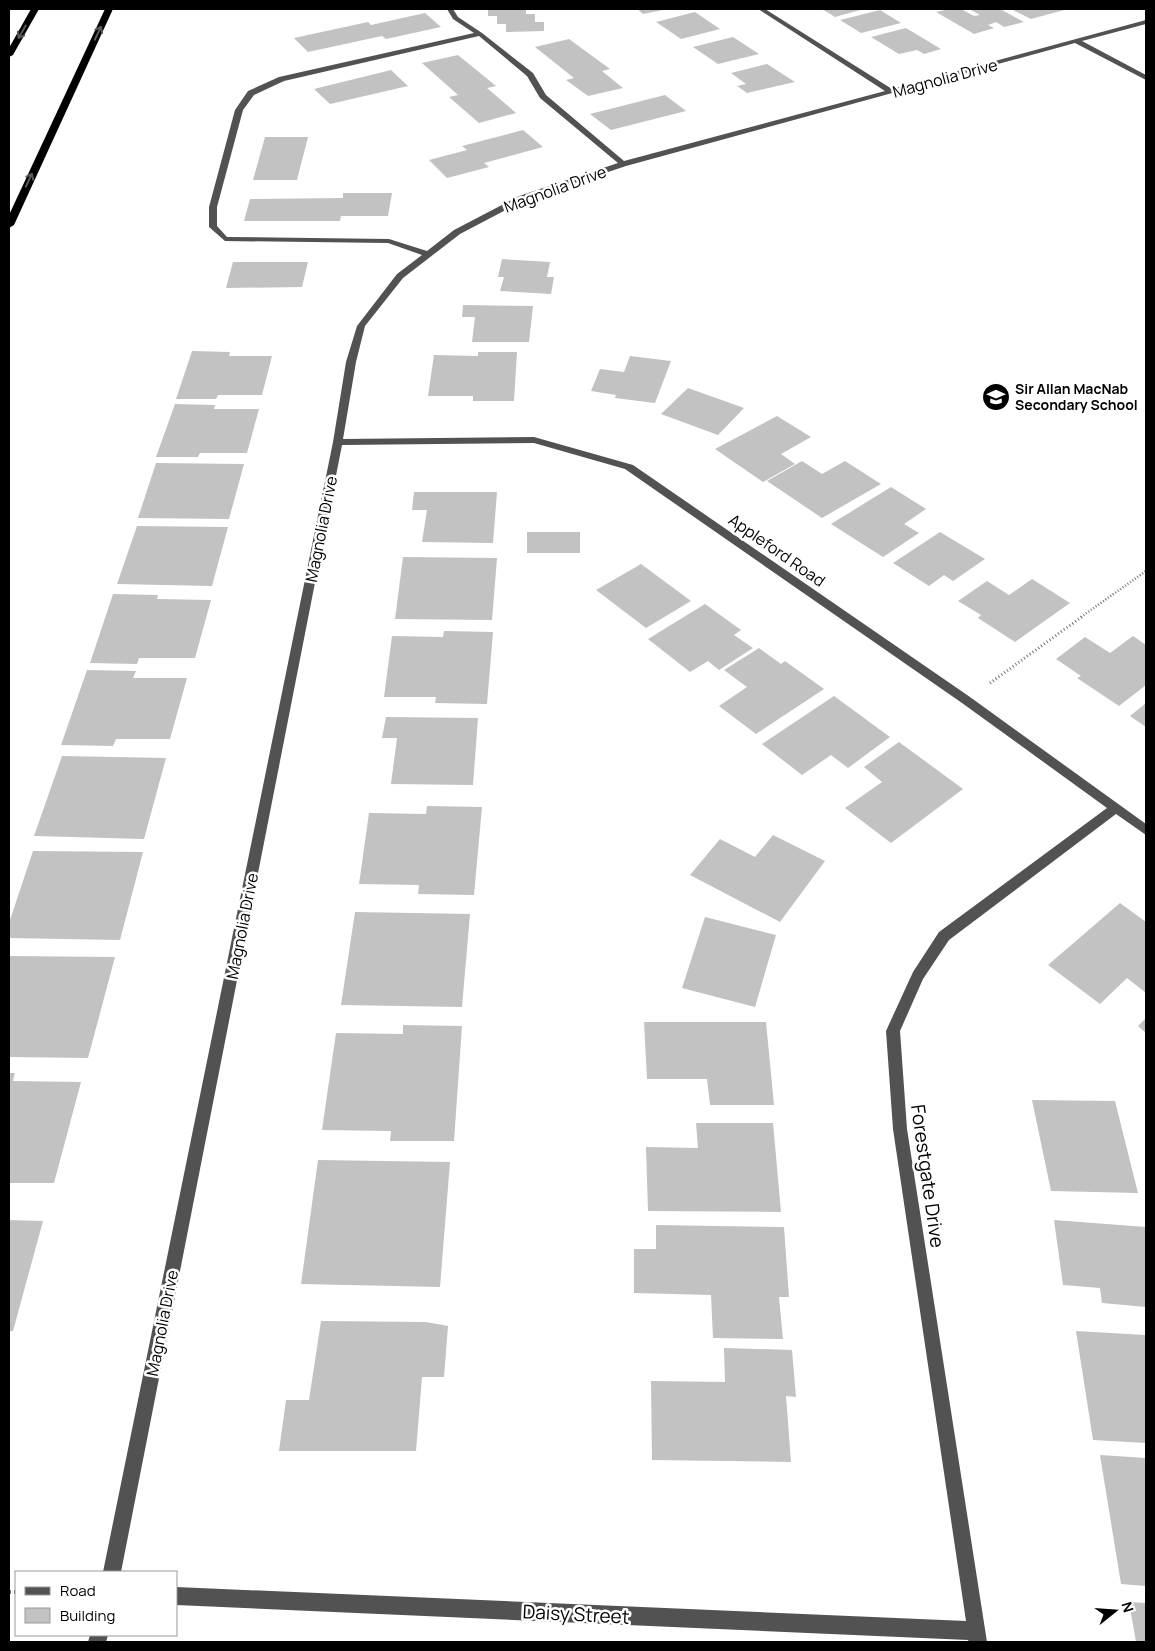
<svg xmlns="http://www.w3.org/2000/svg" width="1155" height="1651" viewBox="0 0 1155 1651" font-family="Manrope,sans-serif">
<rect width="100%" height="100%" fill="#fff"/>
<g fill="#c2c2c2">
<polygon points="488,9 526,9 526,14 535,14 535,22 544,22 544,31 506,32 506,24 497,24 497,16 488,16"/>
<polygon points="637,9 663,9 663,10 643,14"/>
<polygon points="822,9 864,9 835,17"/>
<polygon points="950,9 961,9 974,16 980,15 969,9 1000,9 1024,22 1004,27 996,22 988,25 994,28 974,34 936,12"/>
<polygon points="1011,9 1068,9 1031,19"/>
<polygon points="880,10 901,23 861,33 840,20"/>
<polygon points="695,12 720,29 681,39 656,22"/>
<polygon points="425,13 441,27 386,39 382,36 308,52 294,38 368,22 371,25"/>
<polygon points="906,28 941,49 924,54 917,50 899,54 871,37"/>
<polygon points="733,37 759,54 718,64 693,47"/>
<polygon points="569,39 610,69 602,71 623,88 588,96 566,80 574,78 535,47"/>
<polygon points="458,55 496,86 487,88 516,113 479,123 449,97 458,95 422,63"/>
<polygon points="767,64 795,82 747,93 737,86 746,84 731,73"/>
<polygon points="391,70 408,86 330,104 314,89"/>
<polygon points="665,95 686,111 611,130 590,114"/>
<polygon points="523,130 543,147 484,163 489,167 447,178 429,160 467,150 462,146"/>
<polygon points="265,137 308,137 297,180 253,180"/>
<polygon points="343,193 392,193 388,216 341,216 340,221 244,221 250,199 343,198"/>
<polygon points="502,259 550,262 547,277 554,277 551,294 500,291 504,277 498,277"/>
<polygon points="233,262 308,262 302,287 226,288"/>
<polygon points="463,305 533,306 529,342 472,342 475,317 462,317"/>
<polygon points="192,351 230,352 229,356 272,356 262,395 218,395 216,399 176,399"/>
<polygon points="478,352 517,352 514,401 473,401 473,396 428,396 434,355 478,356"/>
<polygon points="630,356 671,361 655,403 615,398 616,395 591,391 600,369 624,372"/>
<polygon points="688,388 744,408 718,435 661,414"/>
<polygon points="175,404 215,405 214,409 259,409 247,453 200,453 198,457 156,457"/>
<polygon points="777,416 811,437 781,454 795,464 763,482 715,449"/>
<polygon points="802,461 822,474 845,461 881,484 822,518 767,481"/>
<polygon points="156,463 244,464 229,519 138,518"/>
<polygon points="891,487 926,509 904,524 919,533 883,557 831,524"/>
<polygon points="414,492 497,492 493,543 422,542 427,510 412,510"/>
<polygon points="137,526 228,527 212,586 117,584"/>
<rect x="527" y="532" width="53" height="21"/>
<polygon points="940,532 985,559 953,581 944,575 929,586 893,563"/>
<polygon points="403,557 497,558 492,620 395,619"/>
<polygon points="641,564 691,601 646,628 596,590"/>
<polygon points="1032,579 1070,603 1015,642 978,618 981,615 958,601 987,581 1009,595"/>
<polygon points="113,594 158,595 157,599 211,600 195,658 139,658 137,664 90,663"/>
<polygon points="705,604 741,630 734,635 753,648 719,670 708,661 690,672 648,639"/>
<polygon points="444,631 493,632 487,704 435,703 436,697 384,697 392,636 443,637"/>
<polygon points="1133,636 1146,645 1146,685 1119,706 1077,678 1081,676 1056,659 1085,637 1110,653"/>
<polygon points="759,648 781,664 785,661 824,689 756,734 719,706 747,687 724,670"/>
<polygon points="87,670 136,671 133,678 187,678 170,739 116,739 113,746 61,745"/>
<polygon points="834,696 890,737 848,768 831,755 802,775 762,744"/>
<polygon points="1146,703 1146,727 1130,716"/>
<polygon points="386,717 478,718 473,785 391,784 397,738 382,738"/>
<polygon points="899,742 963,789 891,843 845,808 882,782 864,767"/>
<polygon points="62,756 166,758 144,839 34,836"/>
<polygon points="427,806 482,807 474,895 418,894 419,885 359,884 369,813 426,814"/>
<polygon points="773,835 825,861 780,922 690,875 720,839 755,857"/>
<polygon points="33,851 143,852 120,940 9,938 9,923"/>
<polygon points="1120,903 1146,922 1146,993 1127,978 1100,1004 1048,965"/>
<polygon points="355,912 470,914 462,1007 341,1005"/>
<polygon points="705,917 776,935 755,1007 682,988"/>
<polygon points="9,956 115,957 88,1058 9,1057"/>
<polygon points="1146,1018 1146,1033 1138,1026"/>
<polygon points="644,1022 766,1022 774,1105 710,1105 707,1079 647,1079"/>
<polygon points="403,1025 462,1026 454,1141 390,1141 391,1131 322,1130 336,1033 403,1034"/>
<polygon points="9,1073 15,1073 13,1081 81,1082 54,1183 9,1183"/>
<polygon points="1032,1100 1115,1101 1138,1193 1051,1191"/>
<polygon points="696,1123 773,1123 781,1212 648,1211 646,1147 698,1148"/>
<polygon points="318,1160 450,1162 440,1287 301,1284"/>
<polygon points="9,1220 43,1221 13,1331 9,1331"/>
<polygon points="1054,1220 1146,1227 1146,1307 1102,1303 1100,1288 1063,1285"/>
<polygon points="656,1225 784,1227 789,1297 779,1297 783,1339 713,1338 711,1295 634,1293 634,1249 656,1249"/>
<polygon points="321,1321 426,1322 448,1326 444,1377 422,1377 416,1451 279,1451 286,1400 309,1400"/>
<polygon points="1076,1331 1146,1335 1146,1443 1093,1440"/>
<polygon points="724,1348 792,1350 796,1397 786,1396 791,1462 652,1460 651,1381 725,1382"/>
<polygon points="1100,1455 1146,1458 1146,1586 1121,1584"/>
<polygon points="1129,1602 1146,1603 1146,1642 1136,1642"/>
</g>
<g fill="none" stroke-linecap="round" stroke-linejoin="round">
<polyline stroke="#747474" stroke-width="2.5" stroke-dasharray="1 2" stroke-linecap="butt" points="1081,617 1146,571"/>
<polyline stroke="#747474" stroke-width="3" stroke-dasharray="1 2.5" stroke-linecap="butt" points="990,683 1083,616"/>
<polyline stroke="#747474" stroke-width="4" stroke-dasharray="2 3" stroke-linecap="butt" points="9,1592 16,1592"/>
<g fill="#525252" fill-rule="evenodd">
<path d="M447 9H453L458 17 482 33 533 73 546 95 624 161 885 91 758 9H765L892 89 1146 20V24L1082 41 1146 75V80L1075 43 626 166 525 200 460 234 403 278 365 326 356 362 343 439 534 437 633 465 970 697 1146 824V835L1116 814 949 940 923 979 900 1031 907 1129 987 1642H969L968 1640 176 1605V1587L966 1621 893 1129 886 1031 913 972 939 932 1107 808 962 703 625 469 534 443 342 445 121 1572H103L333 442 346 362 357 326 397 274 422 255 388 243 225 241 209 227V207L235 110 248 91 279 77 474 33 453 19ZM479 36 527 76 540 98 618 163 519 196 454 230 427 251 389 239 227 237 217 226V207L243 110 254 95 284 81Z"/>
<polygon points="90,1635 108,1635 106,1642 88,1642"/>
</g>
<g fill="#000" fill-rule="evenodd">
<polygon points="31,9 39,9 13,55 9,57 9,48"/>
<polygon points="105,9 113,9 14,225 9,228 9,215"/>
</g>
</g>
<defs><path id="oneway-shaft" d="M-6 0H5M1.5-3L5.5 0L1.5 3" fill="none" stroke-width="1.6" stroke-linecap="round" stroke-linejoin="round" transform="scale(1.25)"/></defs>
<g stroke="#595959">
<use href="#oneway-shaft" transform="translate(22 32) rotate(120)"/>
<use href="#oneway-shaft" transform="translate(98 33) rotate(-65)"/>
<use href="#oneway-shaft" transform="translate(29 180) rotate(-65)"/>
</g>
<defs>
<g id="school-disc" transform="scale(1.4375)"><circle r="9.5" fill="#000" stroke="#fff"/><path d="M0-5L7-2L0 1L-7-2ZM-4 1L0 2.5L4 1V4Q0 6-4 4Z" fill="#fff"/></g>
</defs>
<g fill-rule="evenodd">
<use href="#school-disc" x="996" y="397"/>
</g>
<g text-anchor="middle" stroke-width="5" stroke-linejoin="round" paint-order="stroke">
<g font-size="14" font-weight="bold" fill="#000" stroke="#fff" text-anchor="start">
<text x="1015" y="394">Sir Allan MacNab<tspan x="1015" dy="16">Secondary School</tspan></text>
</g>
<g font-size="16" fill="#000" stroke="#fff">
<text transform="translate(945 78) rotate(-15)" y="6">Magnolia Drive</text>
<text transform="translate(555 189) rotate(-20)" y="6">Magnolia Drive</text>
<text transform="translate(321 529) rotate(-79)" y="6">Magnolia Drive</text>
<text transform="translate(777 550) rotate(35)" y="6">Appleford Road</text>
<text transform="translate(242 926) rotate(-79)" y="6">Magnolia Drive</text>
<text transform="translate(162 1323) rotate(-79)" y="6">Magnolia Drive</text>
</g>
<g font-size="19" fill="#000" stroke="#fff">
<text transform="translate(928 1176) rotate(82)" y="7">Forestgate Drive</text>
<text transform="translate(576 1614) rotate(3)" y="7">Daisy Street</text>
</g>
</g>
<rect width="1155" height="1651" fill="none" stroke="#000000" stroke-width="20"/>
<rect x="15" y="1571" width="162" height="65" fill="#ffffff" stroke="#999999"/>
<rect x="25" y="1587" width="25" height="8" fill="#525252" stroke="#999999"/>
<text x="60" y="1596" font-size="15" fill="#000000">Road</text>
<rect x="25" y="1608" width="25" height="15" fill="#c2c2c2" stroke="#999999"/>
<text x="60" y="1621" font-size="15" fill="#000000">Building</text>
<g transform="translate(1115 1611) rotate(73)" stroke="#ffffff" stroke-width="4" paint-order="stroke">
<path d="M0-4L9 19L0 12L-9 19Z" fill="#000000"/>
<text y="-8" font-size="14" font-weight="bold" text-anchor="middle" fill="#000000">N</text>
</g>
</svg>
